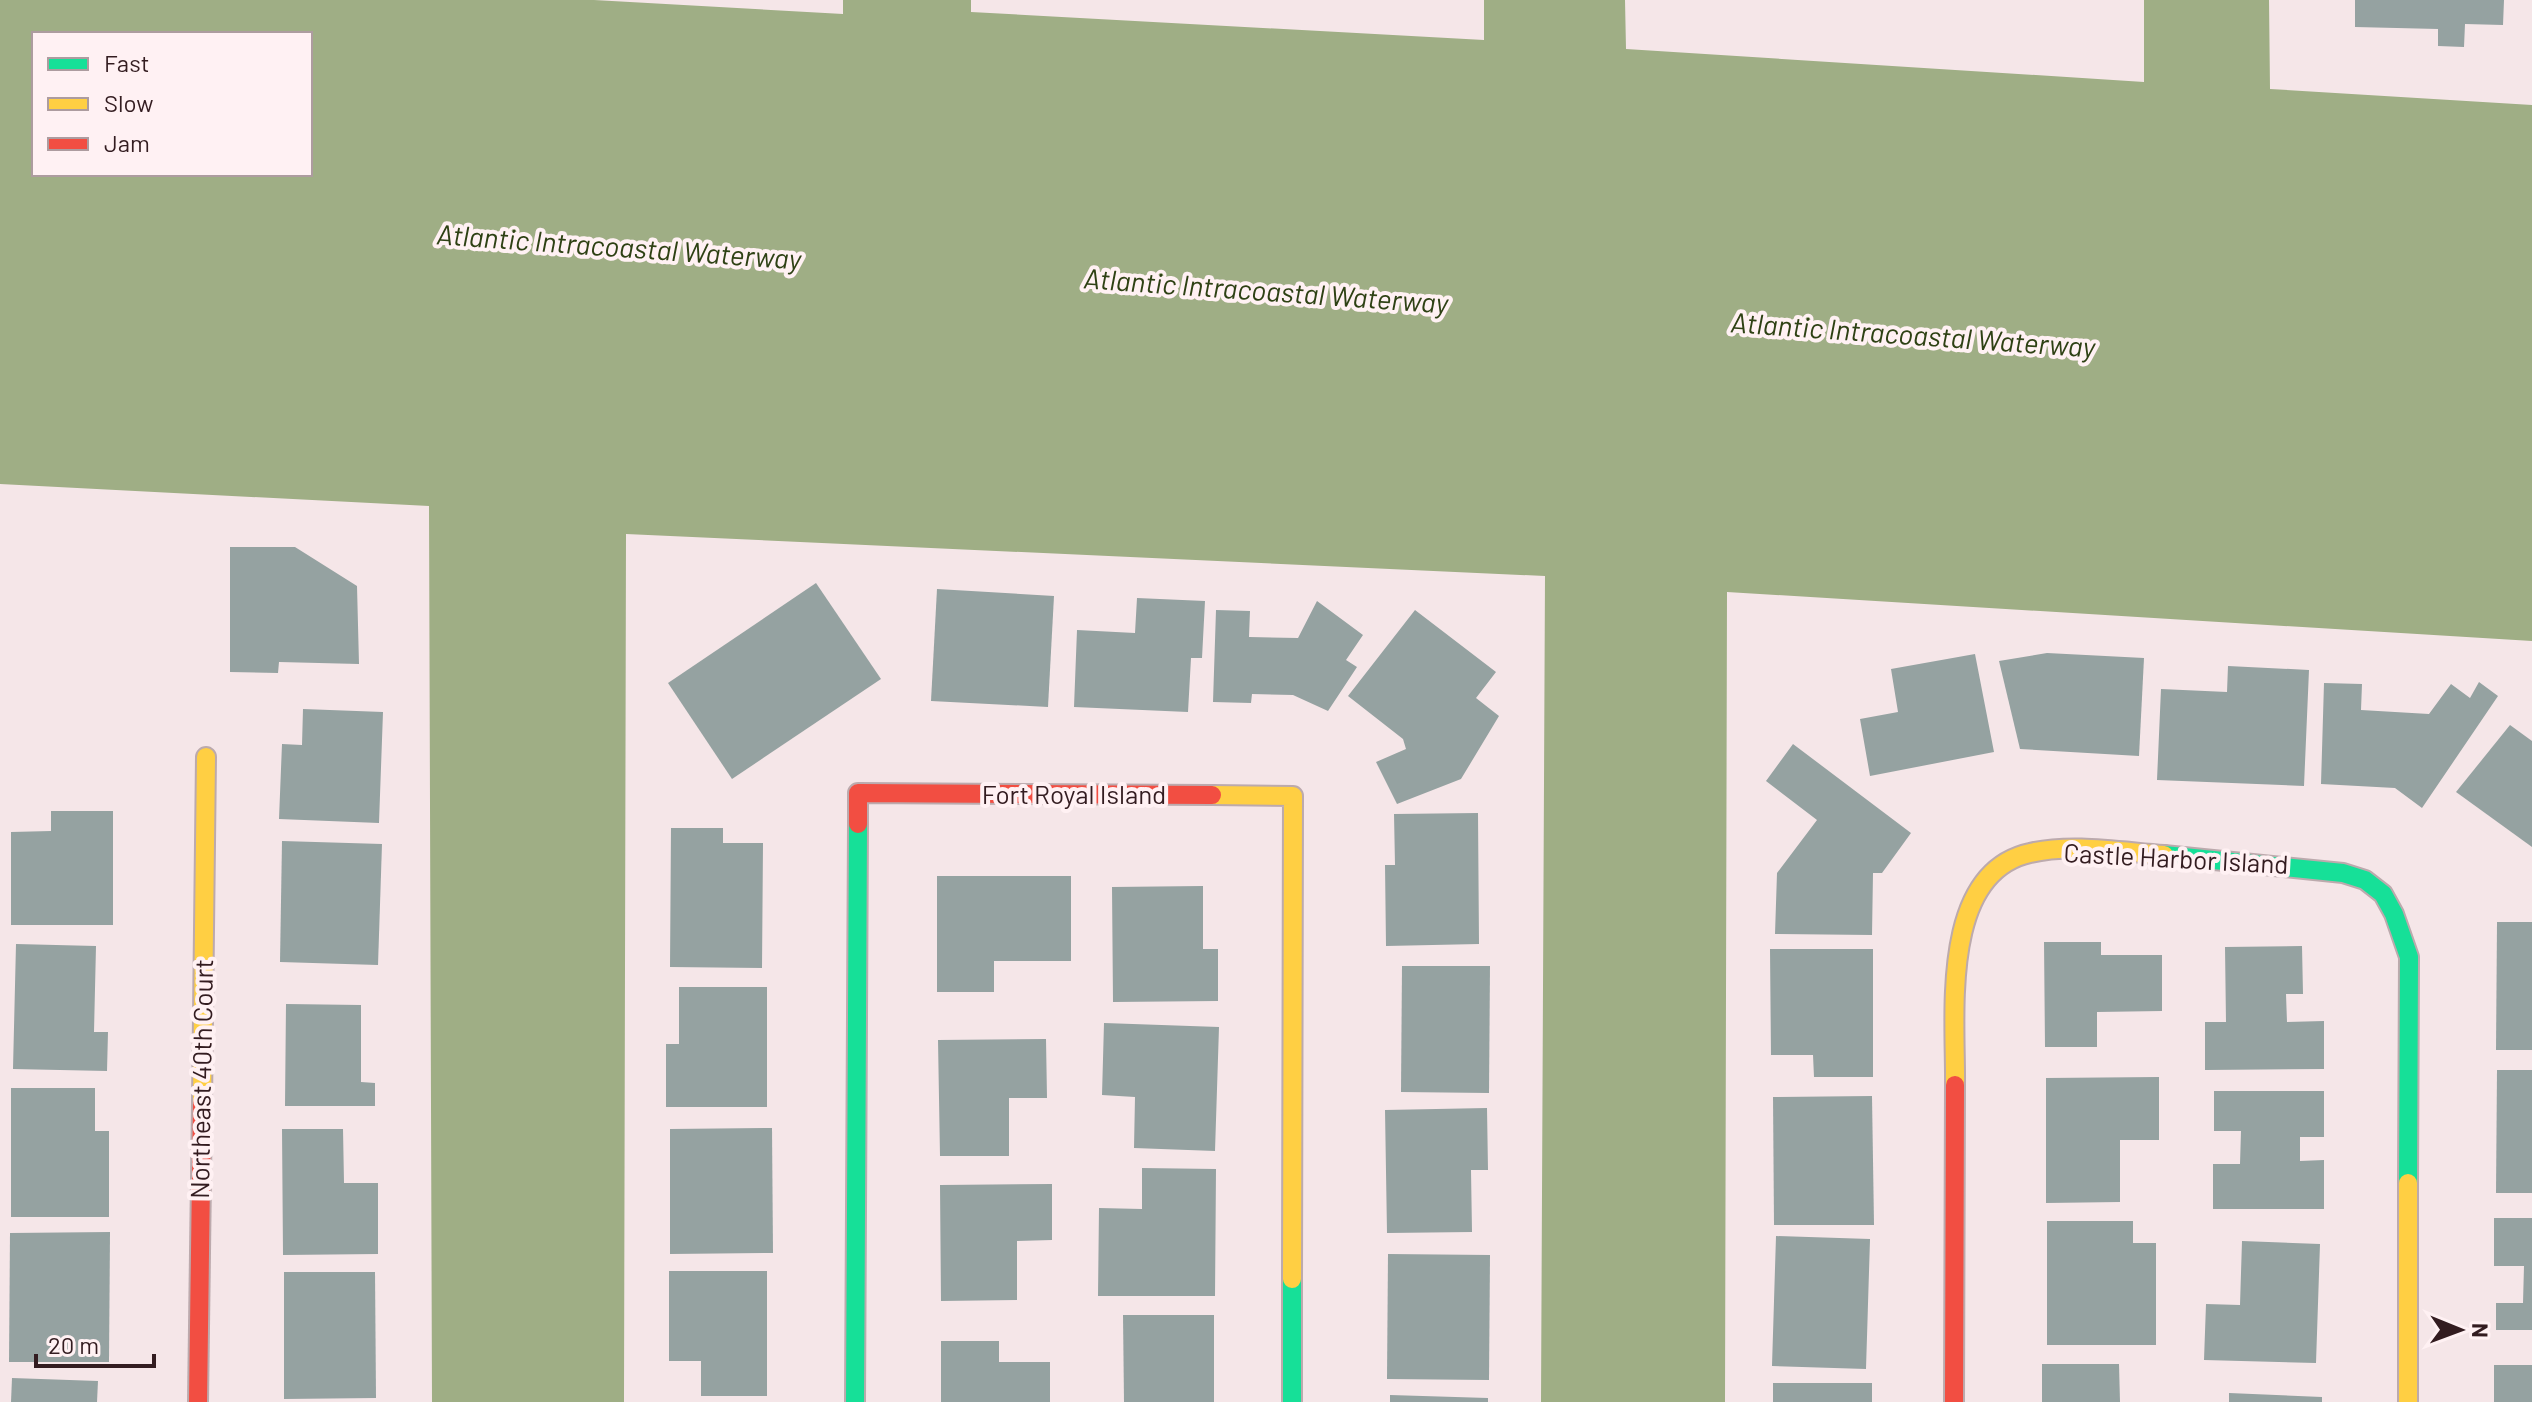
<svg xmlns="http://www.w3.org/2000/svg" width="2532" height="1402" viewBox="0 0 2532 1402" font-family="Barlow,sans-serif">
<rect width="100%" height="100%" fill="#f5e6e8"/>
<path fill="#9fae85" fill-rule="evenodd" d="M0 0H594L843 14V0H971V12L1484 40V0H1625L1626 49 2144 82V0H2269L2270 89 2532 105V641L1727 592 1725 1402H1541L1545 576 626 534 624 1402H432L429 506 0 484ZM34 34H310V174H34Z"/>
<g fill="#95a2a1">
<polygon points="2355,0 2504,0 2503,25 2465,24 2464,47 2438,46 2438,29 2355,27"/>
<polygon points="230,547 295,547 357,586 359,664 279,662 278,673 230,672"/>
<polygon points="816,583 881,679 732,779 668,683"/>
<polygon points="937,589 1054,596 1048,707 931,701"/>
<polygon points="1137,598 1205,601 1202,658 1191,658 1188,712 1074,707 1077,630 1135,633"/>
<polygon points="1317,601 1363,635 1346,660 1357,667 1328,711 1293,695 1252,694 1251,703 1213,702 1216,610 1250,611 1249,637 1298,638"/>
<polygon points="1415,610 1496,672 1476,698 1499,716 1461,779 1397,804 1376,762 1406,749 1403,739 1348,696"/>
<polygon points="2047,653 2144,658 2139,756 2020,749 1999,661"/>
<polygon points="1975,654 1994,752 1870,776 1860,719 1898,712 1891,669"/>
<polygon points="2228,666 2309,670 2304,786 2157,780 2161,689 2227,692"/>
<polygon points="2479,682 2498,696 2422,808 2395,788 2321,784 2324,683 2362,684 2361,710 2429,714 2451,684 2470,698"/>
<polygon points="303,709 383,712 379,823 279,819 282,744 302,745"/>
<polygon points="2510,725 2532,741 2532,847 2456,792"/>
<polygon points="1793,744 1911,833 1882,873 1873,873 1872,935 1775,934 1777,873 1817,820 1766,781"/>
<polygon points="51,811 113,811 113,925 11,925 11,832 51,831"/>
<polygon points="1478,813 1479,944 1386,946 1385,865 1395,865 1394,814"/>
<polygon points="671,828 723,828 723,843 763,843 762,968 670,967"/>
<polygon points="282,841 382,844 378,965 280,962"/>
<polygon points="937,876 1071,876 1071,961 994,961 994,992 937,992"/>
<polygon points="1203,886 1203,949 1218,949 1218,1001 1113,1002 1112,887"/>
<polygon points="2497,922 2532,922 2532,1050 2496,1050"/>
<polygon points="2044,942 2101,942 2101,955 2162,955 2162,1011 2097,1012 2097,1047 2045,1047"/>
<polygon points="16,944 96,946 94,1032 108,1032 107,1071 13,1069"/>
<polygon points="2302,946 2303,994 2286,994 2287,1022 2324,1021 2324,1069 2205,1070 2205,1022 2226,1022 2225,947"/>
<polygon points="1770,949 1873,949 1873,1077 1814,1077 1813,1055 1771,1055"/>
<polygon points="1402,966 1490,966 1489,1093 1401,1092"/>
<polygon points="679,987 767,987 767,1107 666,1107 666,1044 679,1044"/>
<polygon points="286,1004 361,1005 361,1082 375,1083 375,1106 285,1106"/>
<polygon points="1104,1023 1219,1027 1215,1151 1134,1148 1135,1097 1102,1095"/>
<polygon points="1046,1039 1047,1098 1009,1098 1009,1156 940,1156 938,1040"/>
<polygon points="2497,1070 2532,1070 2532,1193 2496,1193"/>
<polygon points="2159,1077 2159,1140 2120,1140 2120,1202 2046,1203 2046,1078"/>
<polygon points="11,1088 95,1088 95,1131 109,1131 109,1217 11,1217"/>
<polygon points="2214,1091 2324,1091 2324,1137 2300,1137 2300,1161 2324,1160 2324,1209 2213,1209 2213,1164 2240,1164 2241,1131 2214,1131"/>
<polygon points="1872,1096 1874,1225 1774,1225 1773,1097"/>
<polygon points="1487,1108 1488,1170 1471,1170 1472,1232 1387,1233 1385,1110"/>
<polygon points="772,1128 773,1253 670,1254 670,1129"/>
<polygon points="282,1129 343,1129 344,1183 378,1183 378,1254 283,1255"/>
<polygon points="1142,1168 1216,1169 1215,1296 1098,1296 1099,1208 1142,1209"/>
<polygon points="1052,1184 1052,1240 1017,1241 1017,1300 941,1301 940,1185"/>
<polygon points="2494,1218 2532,1218 2532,1330 2496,1330 2496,1303 2523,1303 2524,1266 2494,1266"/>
<polygon points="2047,1221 2133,1221 2133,1243 2156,1243 2156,1345 2047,1345"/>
<polygon points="110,1232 109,1362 9,1362 10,1233"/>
<polygon points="1776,1236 1870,1239 1866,1369 1772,1366"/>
<polygon points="2242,1241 2320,1244 2316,1363 2204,1360 2206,1304 2240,1305"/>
<polygon points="1388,1254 1490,1255 1489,1380 1387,1379"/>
<polygon points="669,1271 767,1271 767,1396 701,1396 701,1361 669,1361"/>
<polygon points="284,1272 375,1272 376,1398 284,1399"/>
<polygon points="1123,1315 1214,1315 1214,1402 1124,1402"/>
<polygon points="941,1341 999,1341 999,1362 1050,1362 1050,1402 941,1402"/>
<polygon points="2042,1364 2119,1364 2120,1402 2042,1402"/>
<rect x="2494" y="1365" width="38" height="37"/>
<polygon points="12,1378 98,1381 97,1402 11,1402"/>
<rect x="1773" y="1383" width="99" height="19"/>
<polygon points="2229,1393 2322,1397 2322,1402 2229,1402"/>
<polygon points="1390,1395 1488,1398 1488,1402 1390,1402"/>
</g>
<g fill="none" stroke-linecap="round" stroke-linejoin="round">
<g stroke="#bcaaad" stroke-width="22">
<g id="fast">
<polyline points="2164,855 2343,873 2365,880 2383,894 2394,914 2409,957 2408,1183"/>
<polyline points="855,1402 858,824"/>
<polyline points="1292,1402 1292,1279"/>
</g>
</g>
<g stroke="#bcaaad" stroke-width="22">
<g id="slow">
<polyline points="1212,795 1293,796 1292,1279"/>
<path d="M1955 1085C1956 1017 1939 873 2030 853 2071 843 2122 852 2164 855"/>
<polyline points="202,1103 206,757"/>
<polyline points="2408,1402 2408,1183"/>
</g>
</g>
<g stroke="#bcaaad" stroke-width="22">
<g id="jam">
<polyline points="858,824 858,793 1212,795"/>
<polyline points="198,1402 202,1103"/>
<polyline points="1954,1402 1955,1085"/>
</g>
</g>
<use href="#fast" stroke="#16e098" stroke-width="18"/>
<use href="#slow" stroke="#ffcf43" stroke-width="18"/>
<use href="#jam" stroke="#f24e42" stroke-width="18"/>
</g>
<g text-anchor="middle" stroke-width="8" stroke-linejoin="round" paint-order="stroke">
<g font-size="26" fill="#331c20" stroke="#fff1f3">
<text x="1074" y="804">Fort Royal Island</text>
<text transform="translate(2176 859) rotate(3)" y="9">Castle Harbor Island</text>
<text transform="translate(202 1079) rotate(-89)" y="9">Northeast 40th Court</text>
</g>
<g font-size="28" font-style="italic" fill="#2e4114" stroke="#fff1f3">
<text transform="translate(619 247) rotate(4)" y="10">Atlantic Intracoastal Waterway</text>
<text transform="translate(1266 291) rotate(4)" y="10">Atlantic Intracoastal Waterway</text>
<text transform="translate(1913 335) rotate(4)" y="10">Atlantic Intracoastal Waterway</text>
</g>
</g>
<rect x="32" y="32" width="280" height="144" fill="#fff1f3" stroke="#ad9c9f" stroke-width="2"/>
<rect x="48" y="58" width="40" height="12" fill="#16e098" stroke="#ad9c9f" stroke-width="2"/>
<text x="104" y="72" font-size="24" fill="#331c20">Fast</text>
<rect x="48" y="98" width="40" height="12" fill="#ffcf43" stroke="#ad9c9f" stroke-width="2"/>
<text x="104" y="112" font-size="24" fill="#331c20">Slow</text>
<rect x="48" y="138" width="40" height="12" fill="#f24e42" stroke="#ad9c9f" stroke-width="2"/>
<text x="104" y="152" font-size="24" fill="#331c20">Jam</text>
<g transform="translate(2460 1330) rotate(91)" stroke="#fff1f3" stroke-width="6" paint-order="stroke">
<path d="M0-6L14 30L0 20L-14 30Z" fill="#331c20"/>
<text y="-12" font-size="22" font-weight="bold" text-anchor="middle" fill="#331c20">N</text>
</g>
<path d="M36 1354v12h118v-12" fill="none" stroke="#331c20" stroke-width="4"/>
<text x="48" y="1354" font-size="24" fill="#331c20" stroke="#fff1f3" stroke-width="6" paint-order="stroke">20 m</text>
</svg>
